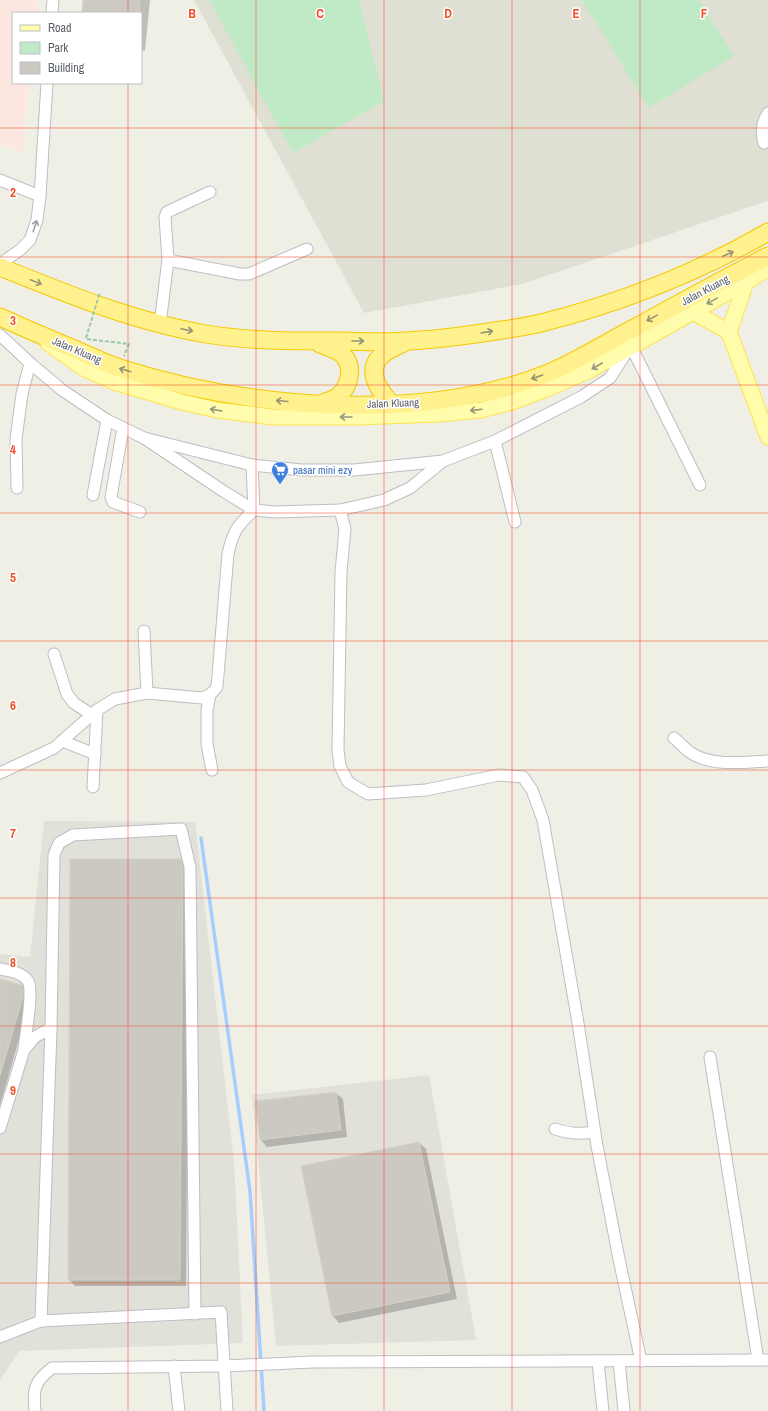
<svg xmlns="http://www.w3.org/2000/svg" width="768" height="1411" viewBox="0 0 768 1411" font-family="'Archivo Narrow',sans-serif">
<rect width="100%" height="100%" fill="#f0efe5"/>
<g fill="#e1e0d9">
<polygon points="44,821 195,822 234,1161 243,1343 19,1351 0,1380 0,954 30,957"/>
<polygon points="429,1075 476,1340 276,1346 252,1095"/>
</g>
<polygon fill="#e0dfd3" points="194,0 768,0 768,201 522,284 364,313"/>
<polygon fill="#fee7e0" points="0,0 36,0 35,13 13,13 13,83 29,83 22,152 0,144"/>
<g fill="#bfeac5">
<polygon points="209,0 359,0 384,101 293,153"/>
<polygon points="582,0 699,0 734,56 649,108"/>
</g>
<g fill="#0003">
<polygon points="84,0 150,0 145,51 141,50 141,13 83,13"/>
<polygon points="182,860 189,867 186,1286 75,1286 68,1279"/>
<polygon points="0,980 32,994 0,1105"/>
<polygon points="336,1093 343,1099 347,1137 267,1147 261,1140"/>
<polygon points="419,1143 426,1149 457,1299 339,1323 333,1316 302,1167"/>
</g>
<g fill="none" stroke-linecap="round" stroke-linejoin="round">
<polyline stroke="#a6cdff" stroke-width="3.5" points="201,838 250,1191 264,1411"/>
</g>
<g fill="#cbc9c1" stroke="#d6d2c2">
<polygon points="83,0 140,0 139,13 82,13"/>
<polygon points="70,859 183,859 180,1280 68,1280"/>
<polygon points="0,979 26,986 0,1076"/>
<polygon points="336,1092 341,1130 260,1140 255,1101"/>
<polygon points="419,1142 450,1292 332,1316 301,1166"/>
</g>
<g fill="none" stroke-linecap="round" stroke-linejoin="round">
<g stroke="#bcbec5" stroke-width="13">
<g id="minor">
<polyline points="52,13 53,0"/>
<path d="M764 143C761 131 762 123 768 113"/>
<polyline points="0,180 40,196"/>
<polyline points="168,260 240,274 249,274 307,249"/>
<polyline points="0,264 20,250 30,240 37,220 40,196 47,83"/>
<polyline points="160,324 168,260 165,217 167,212 210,192"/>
<polyline points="0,335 30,363 62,390 107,420 144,438 252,465 302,470 354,470 443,461"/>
<polyline points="631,346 700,485"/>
<polyline points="123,428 111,497 113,502 140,512"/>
<polyline points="144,438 223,491 254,510 275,512 340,510 384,500 410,488 443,461 495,441 581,397 610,378 629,348"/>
<polyline points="495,441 515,522"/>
<polyline points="17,488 16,439 22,394 30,363"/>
<polyline points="93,495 107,420"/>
<polyline points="340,510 345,529 341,572 338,750 340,766 348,782 368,794 426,790 499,775 523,777 532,790 543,820 577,1017 597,1146 620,1264 641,1361"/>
<polyline points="144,631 147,693"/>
<polyline points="54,654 67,694 74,703 92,715"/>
<polyline points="210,695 207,710 207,744 212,770"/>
<path d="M674 738C680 743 685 749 691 753 713 767 743 762 768 761"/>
<polyline points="62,741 95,754"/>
<path d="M0 773 54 748 97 710 115 699 147 693 202 698 210 695 217 687 228 554C233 531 237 526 254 510L252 465"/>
<polyline points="93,787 97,710"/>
<path d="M0 969C10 971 22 972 28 981 34 991 25 1037 24 1050"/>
<polyline points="710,1057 758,1360"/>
<polyline points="0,1128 24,1050 35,1037 51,1028"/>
<path d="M555 1129C569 1134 580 1134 595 1132"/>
<polyline points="41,1321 51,1028 54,855 59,843 73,835 181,829 190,867 195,1314"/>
<polyline points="0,1337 41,1321 221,1312 227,1411"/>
<polyline points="619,1361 624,1411"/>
<polyline points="598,1362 603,1411"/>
<polyline points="174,1366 179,1411"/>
<path d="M35 1411C33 1389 34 1382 52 1368L224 1366 313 1362 768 1360"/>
</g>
</g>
<g stroke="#fee350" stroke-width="17">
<g id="major">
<polyline points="768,268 746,282 729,332 768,437"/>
<polyline points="693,312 729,332"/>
<polyline points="48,343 85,369 114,382 182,402 217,410 273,417 357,417 438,414 481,410 512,402 544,390 590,370 746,282"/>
</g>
</g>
<g stroke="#f5c800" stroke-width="19">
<g id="highway">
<path d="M0 267C67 294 135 322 206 334 248 341 292 341 334 341 358 341 382 343 406 341 438 340 470 335 502 330 515 328 529 326 541 323 620 303 697 273 768 232"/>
<path d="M0 317C26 329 52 340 79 351 93 357 106 364 120 368 248 409 425 424 551 372 581 359 609 341 638 326 681 302 724 279 768 256"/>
<path d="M320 344C327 347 338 350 343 355 354 366 350 384 340 395 336 399 328 401 323 403"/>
<path d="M393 405C381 393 364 372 381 356 387 350 398 346 405 342"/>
</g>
</g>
<polyline stroke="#96c9ab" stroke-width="2" stroke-dasharray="4 2" stroke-linecap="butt" points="87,339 129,344 124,356"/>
<use href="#minor" stroke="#fff" stroke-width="11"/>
<use href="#major" stroke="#fffcab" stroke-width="15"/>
<use href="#highway" stroke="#fff18d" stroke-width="17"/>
<polyline stroke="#96c9ab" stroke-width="2" stroke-dasharray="4 2" stroke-linecap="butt" points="86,338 100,292"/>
</g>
<defs><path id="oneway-shaft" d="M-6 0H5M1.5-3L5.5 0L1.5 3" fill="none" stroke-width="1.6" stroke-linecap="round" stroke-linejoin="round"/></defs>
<use stroke="#9da0a4" href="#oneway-shaft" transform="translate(35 226) rotate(-72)"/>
<g stroke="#959374">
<use href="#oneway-shaft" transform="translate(728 254) rotate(-25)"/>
<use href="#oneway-shaft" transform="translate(36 282) rotate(22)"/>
<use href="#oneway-shaft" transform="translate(652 318) rotate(151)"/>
<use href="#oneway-shaft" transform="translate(187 330) rotate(12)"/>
<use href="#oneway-shaft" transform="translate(487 332) rotate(-10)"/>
<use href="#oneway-shaft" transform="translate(358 341)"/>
<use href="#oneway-shaft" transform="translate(125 370) rotate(-163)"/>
<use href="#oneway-shaft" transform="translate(537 377) rotate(161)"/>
<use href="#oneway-shaft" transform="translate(282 401) rotate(-175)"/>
</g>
<g stroke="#95977f">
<use href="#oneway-shaft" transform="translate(712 301) rotate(151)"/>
<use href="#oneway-shaft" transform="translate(597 366) rotate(150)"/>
<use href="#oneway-shaft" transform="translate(216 410) rotate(-170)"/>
<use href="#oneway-shaft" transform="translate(476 410) rotate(173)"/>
<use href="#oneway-shaft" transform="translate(346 417) rotate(-180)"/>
</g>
<path fill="none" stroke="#f04f25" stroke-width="1" stroke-opacity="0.55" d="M128 0V13M256 0V1411M384 0V1411M512 0V1411M640 0V1411M128 83V1411M0 128H768M0 257H768M0 385H768M0 513H768M0 641H768M0 770H768M0 898H768M0 1026H768M0 1154H768M0 1283H768"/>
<defs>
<g id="supermarket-pin" transform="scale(0.9)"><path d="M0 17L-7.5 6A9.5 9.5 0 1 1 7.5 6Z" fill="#3f7fe0" stroke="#fff"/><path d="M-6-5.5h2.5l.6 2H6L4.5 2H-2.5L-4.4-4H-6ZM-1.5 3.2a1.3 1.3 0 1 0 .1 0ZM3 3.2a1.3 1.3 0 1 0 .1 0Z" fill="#fff"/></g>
</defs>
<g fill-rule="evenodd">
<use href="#supermarket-pin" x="280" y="470"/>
</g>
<g text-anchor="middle" stroke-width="3" stroke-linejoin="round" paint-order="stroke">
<g font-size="11" fill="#5c6067" stroke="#fff">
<text transform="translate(705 290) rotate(-28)" y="4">Jalan Kluang</text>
<text transform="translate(77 350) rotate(23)" y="4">Jalan Kluang</text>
<text transform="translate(393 403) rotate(-2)" y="4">Jalan Kluang</text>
</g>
<g font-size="11" fill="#366cbe" stroke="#fff" text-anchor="start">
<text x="293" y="474">pasar mini ezy</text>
</g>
</g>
<g font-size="13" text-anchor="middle" font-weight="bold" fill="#f04f25" stroke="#fff" stroke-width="3" stroke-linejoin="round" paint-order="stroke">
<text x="192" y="18">B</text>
<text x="320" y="18">C</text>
<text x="448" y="18">D</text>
<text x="576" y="18">E</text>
<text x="704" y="18">F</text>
<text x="13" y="197">2</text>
<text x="13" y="325">3</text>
<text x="13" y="454">4</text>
<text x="13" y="582">5</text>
<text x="13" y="710">6</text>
<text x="13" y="838">7</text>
<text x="13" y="967">8</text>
<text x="13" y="1095">9</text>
</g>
<rect x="12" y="12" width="130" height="72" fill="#ffffff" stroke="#bebfc2"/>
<rect x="20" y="25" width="20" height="6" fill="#fffcab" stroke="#bebfc2"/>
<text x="48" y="32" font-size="12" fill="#5c6067">Road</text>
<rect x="20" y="42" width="20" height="12" fill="#bfeac5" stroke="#bebfc2"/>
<text x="48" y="52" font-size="12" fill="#5c6067">Park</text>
<rect x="20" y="62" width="20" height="12" fill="#cbc9c1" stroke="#bebfc2"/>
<text x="48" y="72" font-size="12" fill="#5c6067">Building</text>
</svg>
